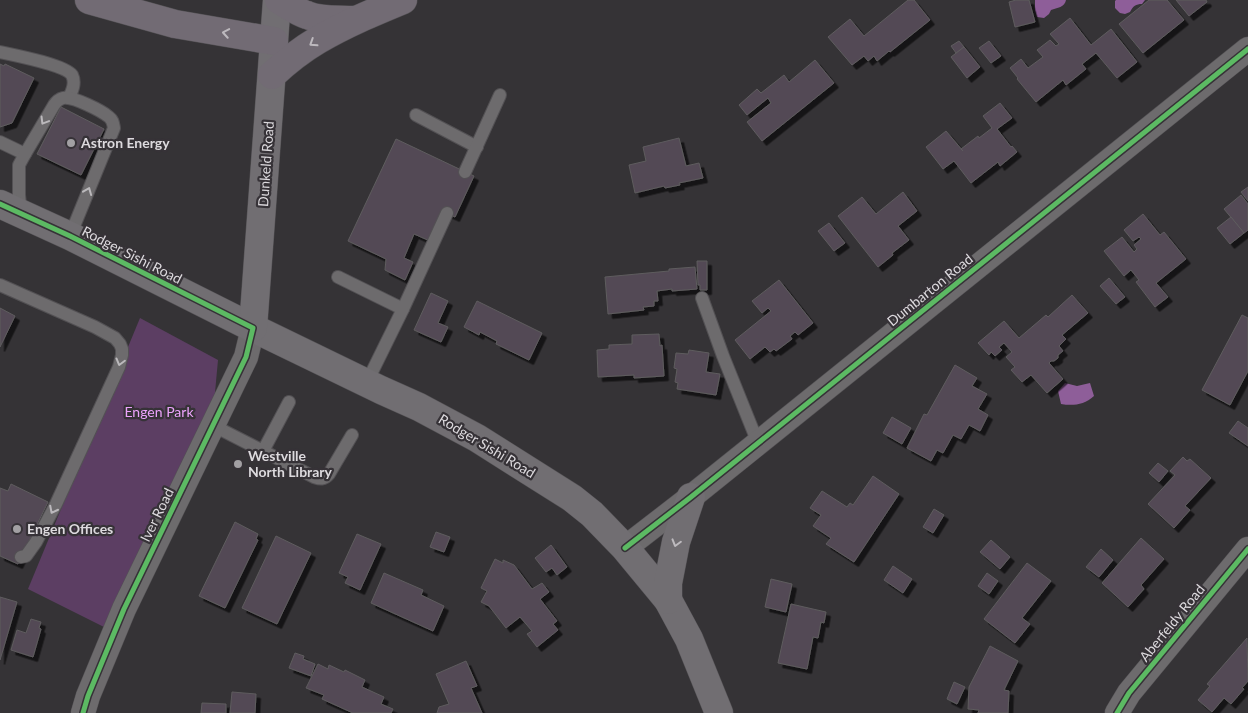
<svg xmlns="http://www.w3.org/2000/svg" width="1248" height="713" viewBox="0 0 1248 713" font-family="Lato,sans-serif">
<defs>
<filter id="shadow"><feDropShadow dx="4.5" dy="4.5" stdDeviation="0" flood-color="#0009"/></filter>
</defs>
<rect width="100%" height="100%" fill="#353336"/>
<polygon fill="#5c3e63" points="140,318 218,360 212,425 114,632 28,589"/>
<g fill="#8e5e99">
<path d="M1035 0H1066C1065 7 1057 8 1051 10L1049 14 1044 18 1037 17 1035 10Z"/>
<path d="M1116 0H1145L1142 4C1136 4 1133 6 1130 12L1125 14 1120 13 1115 8V1Z"/>
<path d="M1065 383 1077 386 1090 383 1094 396C1084 405 1073 406 1061 404L1058 391Z"/>
</g>
<g fill="#534a55" stroke="#5e5c5e" filter="url(#shadow)">
<polygon points="908,0 914,0 930,20 890,52 889,51 877,61 874,56 868,61 864,56 852,65 828,37 850,19 864,36"/>
<polygon points="1016,0 1029,0 1035,22 1015,27 1009,2"/>
<polygon points="1149,0 1167,0 1184,20 1143,53 1119,24"/>
<polygon points="1176,0 1206,0 1207,2 1189,16"/>
<polygon points="1070,18 1091,45 1111,29 1137,62 1117,78 1096,53 1082,64 1086,69 1066,85 1063,80 1036,102 1017,79 1018,78 1010,68 1021,59 1028,68 1043,57 1037,50 1050,40 1056,46 1059,44 1050,34"/>
<polygon points="959,41 964,47 956,53 951,46"/>
<polygon points="989,41 1001,56 991,63 979,48"/>
<polygon points="964,47 980,67 967,78 951,57"/>
<polygon points="815,60 834,83 762,141 747,122 771,103 768,98 747,115 739,105 757,89 761,93 784,75 789,82"/>
<polygon points="0,64 4,66 5,64 34,78 12,123 0,127"/>
<polygon points="1000,103 1012,118 997,129 1011,147 1012,146 1017,152 1000,166 998,162 971,183 954,161 943,169 926,147 946,131 963,151 961,149 978,136 979,138 992,128 983,116"/>
<polygon points="61,107 104,129 81,175 37,154"/>
<polygon points="679,138 686,166 699,163 703,178 679,183 680,185 665,188 664,186 635,193 629,165 646,161 643,147"/>
<polygon points="396,139 474,176 455,217 444,212 430,241 414,234 404,258 413,262 405,280 385,270 386,259 348,241"/>
<polygon points="1248,187 1248,201 1241,192"/>
<polygon points="903,192 917,211 898,226 909,240 892,253 893,255 878,267 838,216 862,197 876,214"/>
<polygon points="1241,195 1248,204 1248,230 1244,233 1224,209"/>
<polygon points="1143,214 1160,235 1164,232 1186,259 1156,283 1168,297 1155,307 1136,282 1139,280 1131,270 1124,276 1104,251 1122,237 1134,252 1137,249 1134,245 1141,239 1139,237 1133,241 1124,230"/>
<polygon points="1231,217 1244,233 1230,244 1217,228"/>
<polygon points="829,223 845,243 834,251 818,231"/>
<polygon points="697,261 707,261 707,290 700,290 700,285 698,285"/>
<polygon points="695,267 697,289 672,291 672,289 657,291 658,301 654,301 654,306 643,307 644,310 608,314 605,277 669,271 669,269"/>
<polygon points="1109,278 1125,297 1116,304 1100,286"/>
<polygon points="779,280 813,323 798,335 795,332 790,336 792,339 776,351 774,349 770,352 765,347 750,359 735,340 771,311 768,308 762,313 752,301"/>
<polygon points="431,293 448,301 438,323 448,327 441,342 414,330"/>
<polygon points="1072,295 1088,313 1062,335 1066,339 1059,346 1063,351 1058,355 1058,358 1054,361 1051,361 1049,363 1063,379 1047,393 1031,375 1022,382 1011,370 1015,367 1006,357 1012,352 1004,343 999,347 1002,350 995,356 991,352 989,355 978,343 1004,321 1019,338 1046,315 1048,317"/>
<polygon points="477,301 542,333 529,360 496,344 497,341 480,332 479,335 464,327"/>
<polygon points="0,308 15,316 0,347"/>
<polygon points="1242,315 1248,318 1248,371 1230,405 1202,390"/>
<polygon points="659,334 660,346 662,345 664,376 634,378 634,375 598,377 597,350 609,349 609,345 632,344 632,335"/>
<polygon points="689,350 709,353 706,372 720,374 716,395 677,389 678,383 675,382 677,369 674,368 676,353 688,354"/>
<polygon points="955,365 977,378 972,386 987,394 978,409 988,415 980,431 969,425 961,439 953,435 943,453 937,450 931,461 907,448 924,414 927,415"/>
<polygon points="892,417 911,428 902,444 883,433"/>
<polygon points="1238,421 1248,428 1248,446 1229,433"/>
<polygon points="1183,457 1187,461 1190,459 1211,478 1185,506 1190,510 1174,528 1148,504 1175,475 1170,471"/>
<polygon points="1158,463 1168,471 1159,482 1149,473"/>
<polygon points="873,476 899,494 854,562 826,544 831,538 813,526 821,515 810,508 822,491 847,507 850,503 853,505"/>
<polygon points="11,484 48,502 18,564 0,556 0,488 8,491"/>
<polygon points="934,509 944,515 933,533 923,527"/>
<polygon points="235,522 258,534 256,539 258,540 225,608 199,596"/>
<polygon points="436,532 450,537 444,552 430,547"/>
<polygon points="357,534 381,544 360,590 345,583 348,577 339,573"/>
<polygon points="276,536 311,553 277,624 242,608"/>
<polygon points="1141,538 1164,559 1141,585 1144,589 1128,607 1102,583"/>
<polygon points="991,540 1010,557 1000,569 980,552"/>
<polygon points="551,545 567,567 557,575 552,568 546,572 535,558"/>
<polygon points="1101,549 1113,560 1099,577 1086,567"/>
<polygon points="495,559 503,563 503,560 514,565 532,589 542,583 549,592 540,599 557,621 553,624 558,630 537,647 527,634 532,631 520,617 506,628 489,606 481,602 487,591 481,588"/>
<polygon points="1027,563 1051,581 1022,618 1030,624 1015,643 984,619"/>
<polygon points="893,566 912,579 903,593 884,580"/>
<polygon points="384,573 423,590 421,595 444,606 433,631 371,603"/>
<polygon points="987,573 998,581 989,594 978,586"/>
<polygon points="771,579 792,584 786,612 765,607"/>
<polygon points="0,597 17,602 0,660"/>
<polygon points="791,604 826,612 824,623 821,622 818,638 813,637 807,669 778,663"/>
<polygon points="31,619 41,622 39,628 41,629 33,657 11,650 17,630 26,633"/>
<polygon points="1247,638 1248,681 1242,688 1244,689 1231,704 1224,698 1212,712 1198,700 1210,686 1207,684"/>
<polygon points="990,646 1018,661 1004,690 1009,691 1008,713 978,713 979,710 968,709 969,687"/>
<polygon points="295,653 304,656 303,659 315,664 311,676 289,668"/>
<polygon points="466,661 477,686 471,688 482,713 437,713 439,707 449,704 436,674"/>
<polygon points="318,664 328,669 329,665 344,672 345,670 365,680 362,687 384,697 381,704 393,709 391,713 353,713 322,699 324,695 306,688"/>
<polygon points="954,682 965,687 957,704 947,699"/>
<polygon points="232,692 256,694 255,713 230,713"/>
<polygon points="202,703 226,704 226,713 201,713"/>
</g>
<g fill="none" stroke-linecap="round" stroke-linejoin="round">
<g stroke="#535154" stroke-width="14">
<g id="lane">
<path d="M0 52C14 55 65 65 72 75 76 83 72 91 69 98"/>
<polyline points="416,115 477,147"/>
<polyline points="0,142 25,154"/>
<polyline points="465,172 500,95"/>
<path d="M21 214 19 195V165L25 154 54 105C56 102 59 99 63 98 73 96 102 111 109 117 113 120 113 123 114 128L70 236"/>
<polyline points="338,277 403,309"/>
<polyline points="0,285 95,327 115,338 120,344 122,349 122,355 119,367 56,504 36,542 26,556 21,557"/>
<polyline points="702,298 723,356 758,443"/>
<polyline points="367,382 403,309 447,213"/>
<path d="M212 425 314 477C320 479 324 480 329 474L352 435"/>
<polyline points="263,451 289,402"/>
</g>
</g>
<g stroke="#535154" stroke-width="25">
<g id="street">
<polyline points="625,548 691,497 1248,49"/>
<polyline points="83,713 88,696 124,609 246,357 253,328"/>
<polyline points="1117,713 1129,693 1248,549"/>
</g>
</g>
<g stroke="#535154" stroke-width="29">
<g id="secondary">
<polyline points="0,204 70,236 253,328 381,390 419,407 477,438 572,498 592,514 625,548 668,600 689,639 719,713"/>
<polyline points="253,328 277,0"/>
<polyline points="668,600 668,583 676,542 691,497"/>
</g>
</g>
<g stroke="#535154" stroke-width="29">
<g id="highway">
<polyline points="89,0 175,24 274,41"/>
<path d="M279 0C288 5 297 12 307 15 321 21 339 19 354 20"/>
<path d="M272 75C286 62 301 50 318 40 345 24 374 12 403 0"/>
</g>
</g>
<use href="#lane" stroke="#6d6b6d" stroke-width="12"/>
<use href="#street" stroke="#6d6b6d" stroke-width="24"/>
<use href="#secondary" stroke="#716e72" stroke-width="28"/>
<use href="#highway" stroke="#726b74" stroke-width="28"/>
<g stroke="#363237" stroke-width="8">
<g id="cycleway">
<polyline points="0,204 70,236 253,328 246,357 124,609 88,696 83,713"/>
<polyline points="625,548 691,497 1248,49"/>
<polyline points="1117,713 1129,693 1248,549"/>
</g>
</g>
<use href="#cycleway" stroke="#5cba63" stroke-width="5"/>
</g>
<defs><path id="oneway-chevron" d="M-2-3.5L2.5 0L-2 3.5" fill="none" stroke-width="1.6" stroke-linecap="round" stroke-linejoin="round" transform="scale(1.25)"/></defs>
<g stroke="#bdb9be">
<use href="#oneway-chevron" transform="translate(226 33) rotate(-170)"/>
<use href="#oneway-chevron" transform="translate(313 43) rotate(147)"/>
</g>
<g stroke="#bbb9bc">
<use href="#oneway-chevron" transform="translate(44 121) rotate(121)"/>
<use href="#oneway-chevron" transform="translate(88 191) rotate(-68)"/>
<use href="#oneway-chevron" transform="translate(120 362) rotate(105)"/>
<use href="#oneway-chevron" transform="translate(53 510) rotate(117)"/>
</g>
<use stroke="#bdbabe" href="#oneway-chevron" transform="translate(676 543) rotate(106)"/>
<g fill="#a2a0a3" stroke="#363237" stroke-width="2">
<circle cx="71" cy="143" r="5"/>
<circle cx="238" cy="464" r="5"/>
<circle cx="17" cy="529" r="5"/>
</g>
<g text-anchor="middle" stroke-width="4.5" stroke-linejoin="round" paint-order="stroke">
<g font-size="14" font-weight="bold" fill="#dddade" stroke="#363237" text-anchor="start">
<text x="81" y="148">Astron Energy</text>
<text x="248" y="461">Westville<tspan x="248" dy="16">North Library</tspan></text>
<text x="27" y="534">Engen Offices</text>
</g>
<g font-size="14" fill="#dddade" stroke="#363237">
<text transform="translate(266 164) rotate(-86)" y="5">Dunkeld Road</text>
<text transform="translate(132 255) rotate(27)" y="5">Rodger Sishi Road</text>
<text transform="translate(930 290) rotate(-39)" y="5">Dumbarton Road</text>
<text transform="translate(487 446) rotate(31)" y="5">Rodger Sishi Road</text>
<text transform="translate(157 515) rotate(-64)" y="5">Iver Road</text>
<text transform="translate(1172 623) rotate(-51)" y="5">Aberfeldy Road</text>
</g>
<g font-size="14" fill="#eca3fc" stroke="#363237">
<text x="159" y="417">Engen Park</text>
</g>
</g>
</svg>
